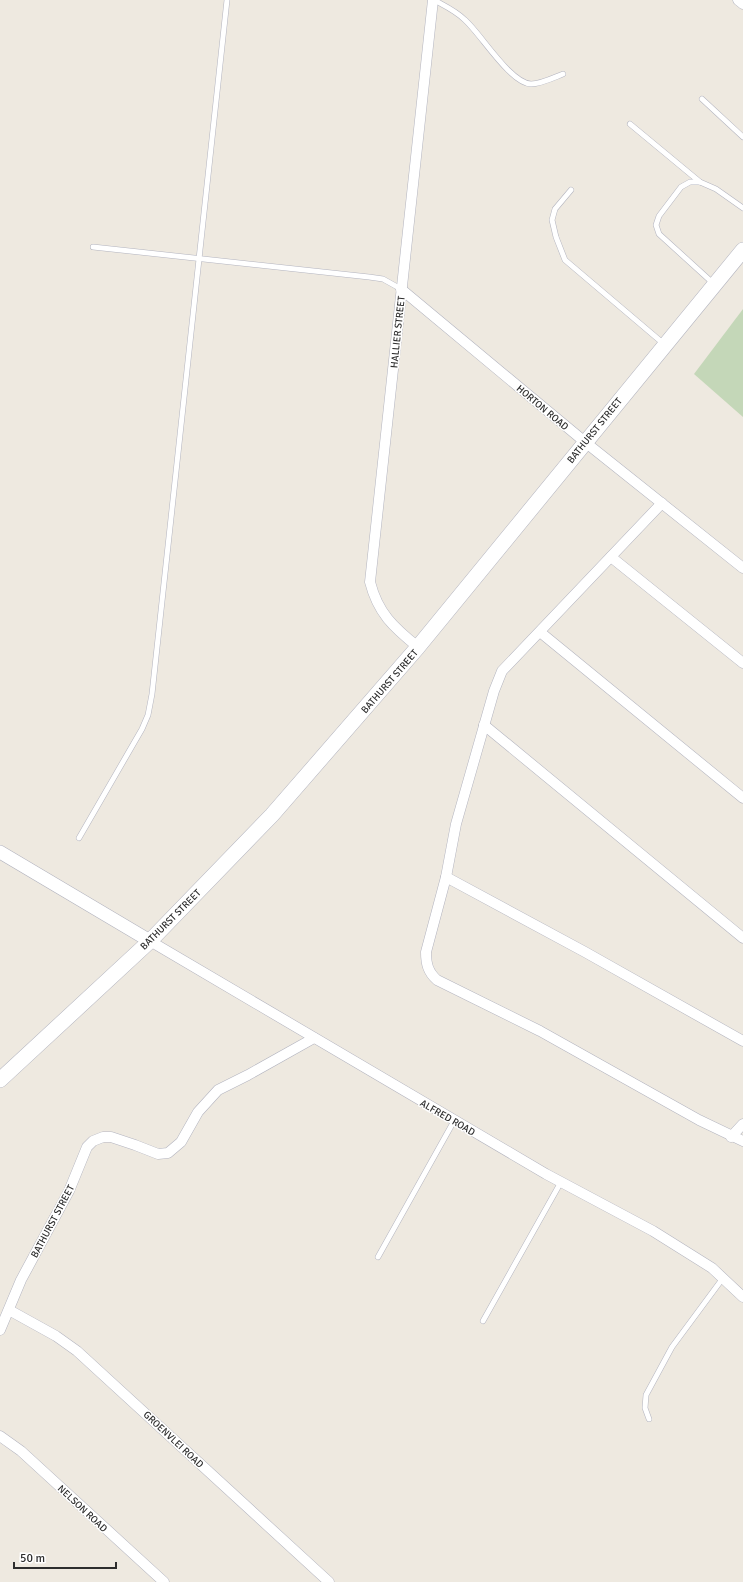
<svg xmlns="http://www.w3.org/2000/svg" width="743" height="1582" viewBox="0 0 743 1582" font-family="Signika,sans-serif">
<rect width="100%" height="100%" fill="#eee9e0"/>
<polygon fill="#c4d7b8" points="743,309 743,417 694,374"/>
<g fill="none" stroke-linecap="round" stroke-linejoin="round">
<g stroke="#b3b4bf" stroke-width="6">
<g id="service">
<path d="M434 0C445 6 456 11 465 20 481 34 510 83 531 84 541 84 553 78 563 74"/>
<polyline points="702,99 743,137"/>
<polyline points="630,124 700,182"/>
<polyline points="571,190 555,209 552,220 556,237 565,260 664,344"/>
<polyline points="93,247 369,277 383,279 401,289"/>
<polyline points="714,284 659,234 656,225 659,216 681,187 690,182 700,182 716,189 743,208"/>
<polyline points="79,838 142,729 148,715 152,694 227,0"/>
<polyline points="378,1257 454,1121"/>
<polyline points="483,1321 561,1182"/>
<polyline points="649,1419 645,1408 646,1395 672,1347 723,1278"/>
</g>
</g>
<g stroke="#b3b4bf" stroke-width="11">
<g id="minor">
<polyline points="738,0 743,4"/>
<polyline points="401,289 585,442 743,568"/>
<path d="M662 503 502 671 494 691 456 824 446 877 426 952C426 964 428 972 437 980L540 1031 699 1120 743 1141"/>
<polyline points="611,557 743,663"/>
<polyline points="540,632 743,798"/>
<path d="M418 647C393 627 378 613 370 582L433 0"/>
<polyline points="484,725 743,938"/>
<polyline points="446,877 585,952 743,1041"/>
<polyline points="150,941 546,1174 653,1231 712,1268 743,1297"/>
<polyline points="731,1137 743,1124"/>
<polyline points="9,1310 56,1336 77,1351 329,1582"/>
<polyline points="0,1330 21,1280 69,1191 87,1147 93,1141 103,1137 111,1137 135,1145 158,1154 168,1153 181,1142 198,1112 218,1090 248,1075 314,1038"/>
<polyline points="0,1436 21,1451 164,1582"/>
</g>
</g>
<g stroke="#b3b4bf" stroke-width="14">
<polyline id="tertiary" points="0,852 150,941"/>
</g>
<g stroke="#b3b4bf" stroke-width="16">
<polyline id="secondary" points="0,1080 150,941 272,815 418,647 743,250"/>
</g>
<use href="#service" stroke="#fff" stroke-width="5"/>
<use href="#minor" stroke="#fff" stroke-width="10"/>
<use href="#tertiary" stroke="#fff" stroke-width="13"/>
<use href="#secondary" stroke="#fff" stroke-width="15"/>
</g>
<g text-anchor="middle" stroke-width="3" stroke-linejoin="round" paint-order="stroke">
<g font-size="10" fill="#2d2d2d" stroke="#fff">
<text transform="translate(397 332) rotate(-84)" y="4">HALLIER STREET</text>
<text transform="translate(543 407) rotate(40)" y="4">HORTON ROAD</text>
<text transform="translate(594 430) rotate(-51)" y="4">BATHURST STREET</text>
<text transform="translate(389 681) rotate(-49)" y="4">BATHURST STREET</text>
<text transform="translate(170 919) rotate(-45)" y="4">BATHURST STREET</text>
<text transform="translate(448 1117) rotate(30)" y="4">ALFRED ROAD</text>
<text transform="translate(52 1221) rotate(-62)" y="4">BATHURST STREET</text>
<text transform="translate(174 1439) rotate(43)" y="4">GROENVLEI ROAD</text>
<text transform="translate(83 1508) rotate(43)" y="4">NELSON ROAD</text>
</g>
</g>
<path d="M14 1562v6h102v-6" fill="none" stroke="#2d2d2d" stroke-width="2"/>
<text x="20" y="1562" font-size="12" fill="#2d2d2d" stroke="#ffffff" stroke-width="3" paint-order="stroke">50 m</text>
</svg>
